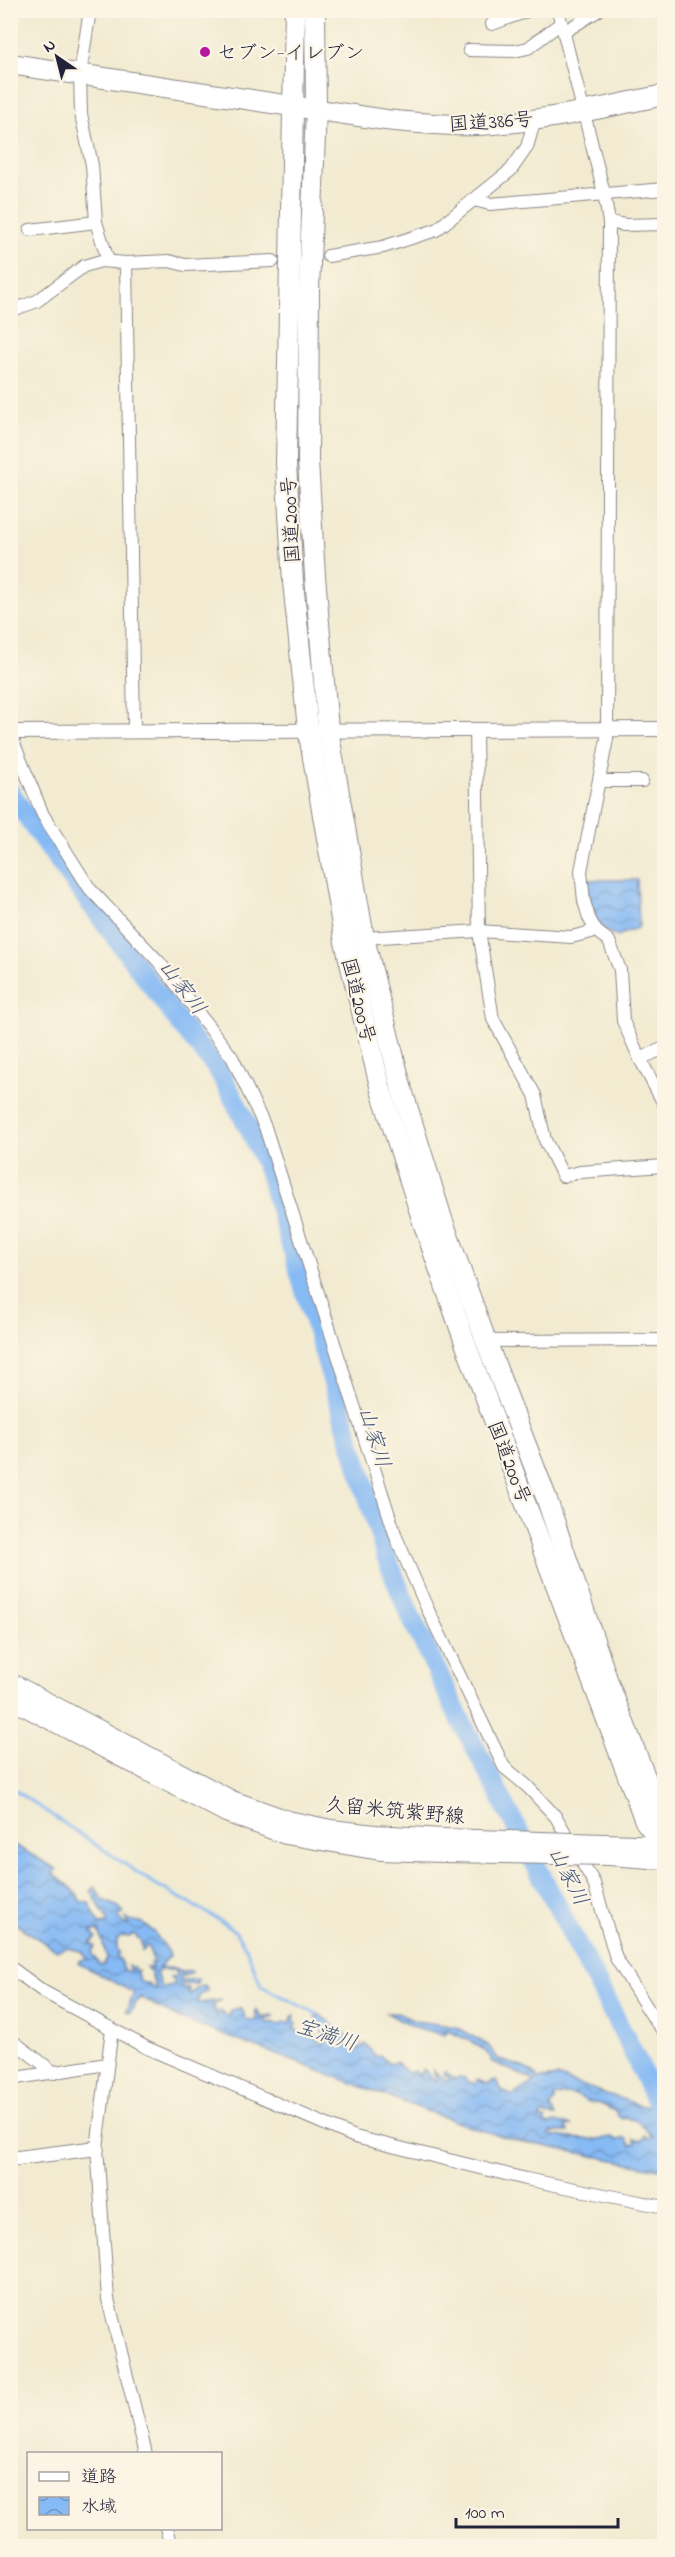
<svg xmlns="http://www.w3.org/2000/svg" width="675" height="2557" viewBox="0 0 675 2557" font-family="'Indie Flower','Klee One',sans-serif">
<defs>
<pattern id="water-waves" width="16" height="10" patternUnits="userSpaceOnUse" patternTransform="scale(1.5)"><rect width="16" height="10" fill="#86baf4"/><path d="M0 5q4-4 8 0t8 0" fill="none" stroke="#6d97c7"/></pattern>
</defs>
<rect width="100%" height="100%" fill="#fcf5e5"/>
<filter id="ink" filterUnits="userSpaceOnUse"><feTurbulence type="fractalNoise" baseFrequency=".0167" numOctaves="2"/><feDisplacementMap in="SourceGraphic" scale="12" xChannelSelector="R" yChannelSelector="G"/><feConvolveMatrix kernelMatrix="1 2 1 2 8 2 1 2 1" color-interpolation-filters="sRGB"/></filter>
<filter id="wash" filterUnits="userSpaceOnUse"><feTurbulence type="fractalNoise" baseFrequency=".008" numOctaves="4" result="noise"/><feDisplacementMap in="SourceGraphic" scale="24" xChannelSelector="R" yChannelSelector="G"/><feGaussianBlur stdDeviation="1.35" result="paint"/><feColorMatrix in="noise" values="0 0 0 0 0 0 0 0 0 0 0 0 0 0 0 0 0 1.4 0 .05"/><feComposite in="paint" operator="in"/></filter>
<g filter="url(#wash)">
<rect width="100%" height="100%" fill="#f2ebd1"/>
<g fill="url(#water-waves)" stroke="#546e98" stroke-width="1.5" fill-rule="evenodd">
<path d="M586 880H637L639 927 617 936C594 929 587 903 586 880Z"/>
<path d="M11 1843 57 1869 53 1872C61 1883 77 1888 80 1901L89 1903 99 1924 107 1923V1919L91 1891 95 1887 103 1900 119 1907 124 1913 118 1918 125 1924H128L126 1918C131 1922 134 1920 140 1922 152 1927 164 1944 170 1956L158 1968H176L182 1972 191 1971 190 1974 182 1976 179 1981 198 1979 197 1984H182L180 1988H189L188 1993 190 1994 199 1987 205 1986 208 1991 199 1996 198 2003 222 2000 214 2004 215 2007 212 2009 216 2010 215 2014 221 2011 229 2017 231 2010 239 2008 242 2009 246 2020 253 2021 256 2019V2010L262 2018 271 2015 274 2016 265 2020 266 2023 272 2022 280 2025 284 2022 289 2024 292 2017 295 2015 294 2020 297 2023 294 2028 301 2034H310L314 2039 316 2038 315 2034 320 2042 325 2044 322 2029 315 2017 318 2014 330 2022 341 2036 340 2030 345 2032 350 2042 359 2038 360 2043 356 2044V2047L359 2048 366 2044 375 2056 380 2055 389 2064 396 2062 408 2073 414 2071 419 2075 423 2069 436 2082 437 2080 433 2070 447 2081 449 2078 444 2074 445 2071 455 2079 458 2077 465 2078 467 2083 472 2082 476 2085 477 2079 487 2084 496 2081 502 2090 512 2096 535 2081 493 2062C486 2045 462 2039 448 2030H445L447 2033 445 2035 410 2026 387 2013H397L415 2021 457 2027 488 2045 499 2060C512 2064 530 2067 539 2079L557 2077 639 2105 664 2110V2170L519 2141 470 2127 178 2018 140 1997 130 2013 126 2011 134 1993 78 1963 80 1960 87 1959 82 1951 66 1948 57 1951 11 1921ZM99 1930 107 1958 103 1965 99 1964 92 1953 95 1946 90 1943 96 1938 92 1932ZM134 1934 141 1941 142 1951 145 1949V1945L148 1946 154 1963H150L152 1968 146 1967 151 1973 156 1989 152 1988 150 1984 140 1982 137 1975 138 1970 134 1971V1968L128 1966 130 1972 123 1970 120 1959 116 1957 119 1953 117 1949V1940L122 1936 129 1937ZM161 1970H173L177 1973V1976L170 1977 175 1982 173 1985 162 1987 156 1973ZM565 2094 579 2096 587 2102 601 2104 618 2113 617 2115 622 2119 625 2117C627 2119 630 2119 634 2120 640 2122 649 2132 652 2137L648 2138 645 2135 641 2141 634 2139 636 2143 631 2145 626 2138 617 2140 612 2137C590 2142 572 2138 550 2135V2132H568L565 2127 572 2126 555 2122 549 2125 544 2123 546 2119H540L543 2115 556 2116 550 2106 554 2102V2097Z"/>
</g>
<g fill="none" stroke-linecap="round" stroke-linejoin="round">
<g stroke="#86baf4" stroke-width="3">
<polyline points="10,1787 150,1881 219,1920 235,1931 246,1948 261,1986 315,2013 318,2017"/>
<polyline points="328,2029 338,2040"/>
</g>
<polyline stroke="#86baf4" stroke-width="20" points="10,792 49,848 181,1025 219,1071 251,1132 269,1173 386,1556 409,1613 458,1715 633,2052 664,2119"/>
</g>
</g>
<g filter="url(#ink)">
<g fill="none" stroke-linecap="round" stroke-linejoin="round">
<g stroke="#8a8686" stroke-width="14">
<g id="minor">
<polyline points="90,10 80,74 81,114 92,165 96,222 108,260"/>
<polyline points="558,10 604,193 609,222 607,739 581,871 584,901 589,918 596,931 609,941 620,970 623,1021 640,1059 664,1104"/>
<polyline points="492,24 530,10"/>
<polyline points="564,32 599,10"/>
<polyline points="469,50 514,51 528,48 561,23"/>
<polyline points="474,200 490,204 664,189"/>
<polyline points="609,222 625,225 664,224"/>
<polyline points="30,230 96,222"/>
<polyline points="328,256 383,247 436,230 511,170 527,147 535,119"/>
<polyline points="126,263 134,730"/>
<polyline points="10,311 37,301 84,266 101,261 126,263 169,261 185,265 273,261"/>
<polyline points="476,729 479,931 493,1019 535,1095 545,1140 563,1176 580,1172 664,1166"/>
<polyline points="10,734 43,815 90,889 159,962 232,1057 265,1127 396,1537 427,1608 504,1767 527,1786 556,1817 594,1883 616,1958 654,2019 664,2032"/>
<polyline points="599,781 642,781"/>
<polyline points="364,938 479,931 571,937 596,931"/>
<polyline points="640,1059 664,1048"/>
<polyline points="486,1341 664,1340"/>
<polyline points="10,1967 44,1992 147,2048 355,2137 526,2179 664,2207"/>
<polyline points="112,2029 97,2148 108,2299 146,2454"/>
<polyline points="10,2039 55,2073"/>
<polyline points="10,2079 107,2064"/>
<polyline points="166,2528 171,2546"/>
</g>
</g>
<g stroke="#8a8686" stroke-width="16">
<g id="tertiary">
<polyline points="10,732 664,729"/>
<polyline points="10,2159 97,2148"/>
</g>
</g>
<g stroke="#8a8686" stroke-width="20">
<g id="primary">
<polyline points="10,1682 232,1800 288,1820 331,1829 375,1834 443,1838"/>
<polyline points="10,1699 226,1813 286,1835 380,1851 443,1853"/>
<polyline points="605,1843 664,1845"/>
<polyline points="609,1856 664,1860"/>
</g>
</g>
<g stroke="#8a8686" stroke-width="22">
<g id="trunk">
<polyline points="295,10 286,463 293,582 308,729 345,942 381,1090 424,1225 467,1348 645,1821 664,1845"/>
<polyline points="315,10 316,109 309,290 308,461 315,576 328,729 364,938 402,1090 442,1219 486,1341 546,1497 609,1685 663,1822 664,1845"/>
<path d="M10 64 386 120C417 123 447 126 478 125 541 122 603 108 664 95"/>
</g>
</g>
<use href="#minor" stroke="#fff" stroke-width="12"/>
<use href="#tertiary" stroke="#fff" stroke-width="14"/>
<use href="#primary" stroke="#fff" stroke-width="18"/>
<use href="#trunk" stroke="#fff" stroke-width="20"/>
<g stroke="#8a8686" stroke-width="20" stroke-linecap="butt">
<g id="primary-bridge">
<polyline points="443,1838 605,1843"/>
<polyline points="443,1853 609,1856"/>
</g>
</g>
<use href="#primary-bridge" stroke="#fff" stroke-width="18"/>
</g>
</g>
<circle fill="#b5179e" stroke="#fcf5e5" stroke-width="2" cx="205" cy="52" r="6"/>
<g text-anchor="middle" stroke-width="4.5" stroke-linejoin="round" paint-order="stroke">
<g font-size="20" fill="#22223b" stroke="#fcf5e5" text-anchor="start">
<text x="217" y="59">セブン-イレブン</text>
</g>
<g font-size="20" fill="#22223b" stroke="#fcf5e5">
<text transform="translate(491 121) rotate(-4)" y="7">国道386号</text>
<text transform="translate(290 520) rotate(-93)" y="7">国道200号</text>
<text transform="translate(359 1000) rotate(76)" y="7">国道200号</text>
<text transform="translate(510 1462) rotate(69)" y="7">国道200号</text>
<text transform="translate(395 1810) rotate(5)" y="7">久留米筑紫野線</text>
</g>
<g font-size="21" font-style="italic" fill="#45577c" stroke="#fcf5e5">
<text transform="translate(183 987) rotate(53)" y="7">山家川</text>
<text transform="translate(375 1437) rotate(73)" y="7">山家川</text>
<text transform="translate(569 1876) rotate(63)" y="7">山家川</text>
<text transform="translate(327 2034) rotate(18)" y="7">宝満川</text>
</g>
</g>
<rect width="675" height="2557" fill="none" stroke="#fcf5e5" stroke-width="36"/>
<rect x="27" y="2452" width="195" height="78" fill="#fcf5e5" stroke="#a5a1a1" stroke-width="1.5"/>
<rect x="39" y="2472" width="30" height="9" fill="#ffffff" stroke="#a5a1a1" stroke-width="1.5"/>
<text x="81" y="2482" font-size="18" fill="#22223b">道路</text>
<rect x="39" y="2497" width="30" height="18" fill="url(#water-waves)" stroke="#a5a1a1" stroke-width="1.5"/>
<text x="81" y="2512" font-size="18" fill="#22223b">水域</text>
<g transform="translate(57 57) rotate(325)" stroke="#fcf5e5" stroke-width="4.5" paint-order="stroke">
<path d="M0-4.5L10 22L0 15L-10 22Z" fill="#22223b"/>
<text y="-9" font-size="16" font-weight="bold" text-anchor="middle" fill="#22223b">N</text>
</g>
<path d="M456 2518v9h162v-9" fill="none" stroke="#22223b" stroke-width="3"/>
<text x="465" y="2518" font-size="18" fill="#22223b" stroke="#fcf5e5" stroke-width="4.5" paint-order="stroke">100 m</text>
</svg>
